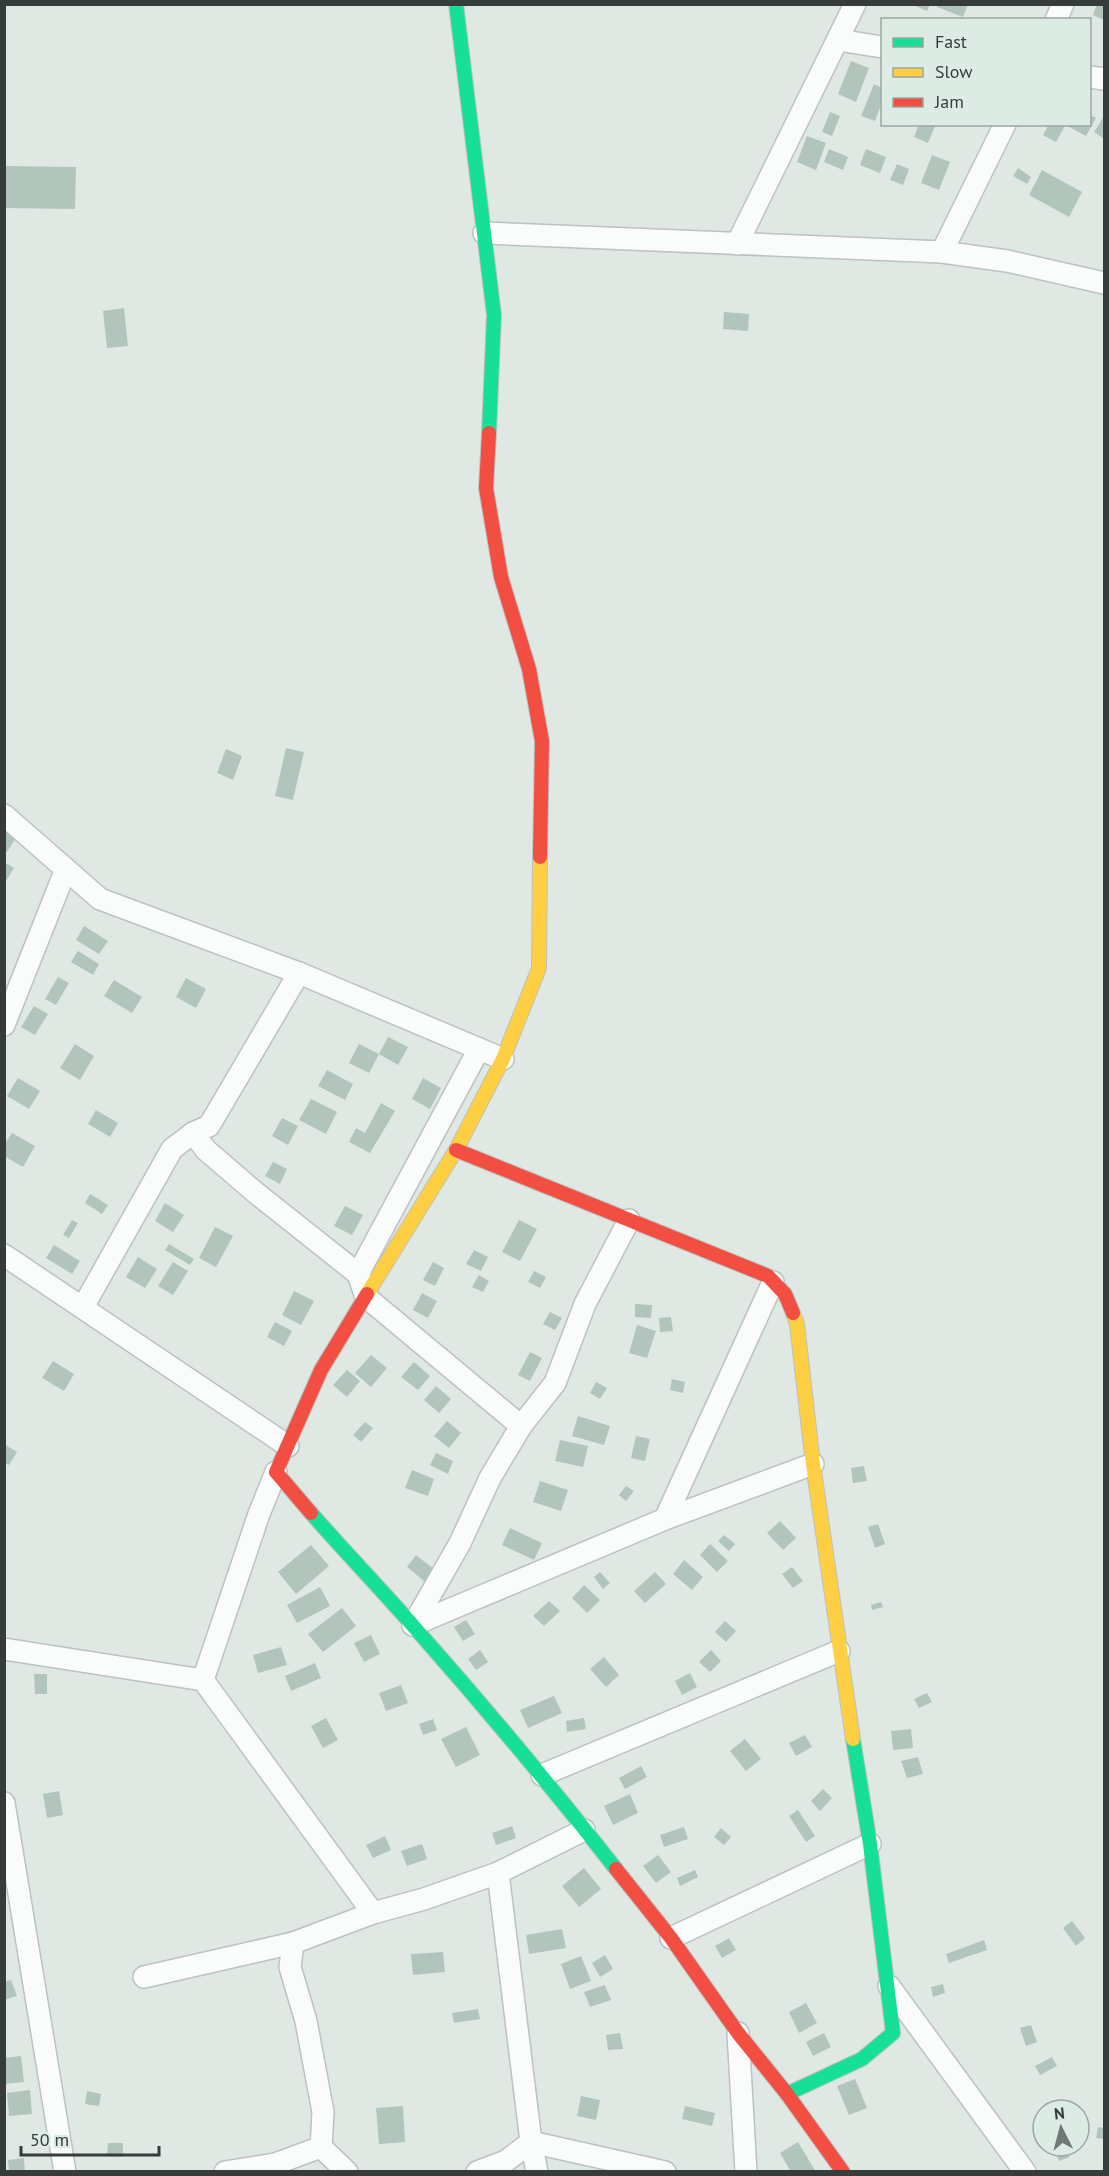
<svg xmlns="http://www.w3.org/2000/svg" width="1109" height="2176" viewBox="0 0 1109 2176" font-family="'PT Sans',sans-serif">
<rect width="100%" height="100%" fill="#e0e8e4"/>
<g fill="#b1c5bc">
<polygon points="911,4 930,4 927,11"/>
<polygon points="938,4 968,4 963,17 937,7"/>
<polygon points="1097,4 1104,4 1104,20 1093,15"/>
<polygon points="851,61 869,68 856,102 838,94"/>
<polygon points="874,84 882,88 882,102 875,121 861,116"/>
<polygon points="830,112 840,116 832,136 822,132"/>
<polygon points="1090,115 1096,118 1086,136 1067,126 1068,124 1090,124"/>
<polygon points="1104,116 1104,139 1094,132"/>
<polygon points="919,124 936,124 928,143 914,137"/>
<polygon points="1049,124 1066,124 1056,142 1043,135"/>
<polygon points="807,136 826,143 816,170 797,162"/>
<polygon points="829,149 848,157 843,170 824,162"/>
<polygon points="866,149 886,157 880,173 860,165"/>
<polygon points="932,155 950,162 939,190 921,183"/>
<polygon points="897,164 909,169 903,185 890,180"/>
<polygon points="4,166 76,167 75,209 4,208"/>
<polygon points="1018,168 1031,177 1027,184 1013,176"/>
<polygon points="1042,170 1082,192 1069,217 1029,195"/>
<polygon points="124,308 128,346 107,348 103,311"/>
<polygon points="724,312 749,314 748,331 723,329"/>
<polygon points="286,748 304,752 293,800 275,796"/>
<polygon points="226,749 242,756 233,780 217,773"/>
<polygon points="4,828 19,833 7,852 4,850"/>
<polygon points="4,862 14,868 4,884"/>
<polygon points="84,926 108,941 99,954 76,940"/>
<polygon points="78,951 99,964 93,975 71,962"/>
<polygon points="58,977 69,983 56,1005 45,999"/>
<polygon points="186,978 206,989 196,1008 176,997"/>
<polygon points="114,980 142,997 132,1013 104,996"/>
<polygon points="34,1006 48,1014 35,1035 21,1027"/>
<polygon points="388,1037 408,1047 398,1065 379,1054 369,1073 349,1063 359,1044 379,1054"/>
<polygon points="75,1044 94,1056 80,1080 60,1068"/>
<polygon points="327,1070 353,1084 345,1100 318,1086"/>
<polygon points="18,1078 40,1091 29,1109 7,1096"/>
<polygon points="423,1078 441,1088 430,1109 412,1099"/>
<polygon points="311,1099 337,1112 326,1134 299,1120"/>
<polygon points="381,1103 395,1111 370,1153 349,1142 356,1128 365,1133"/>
<polygon points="96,1110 118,1123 110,1137 88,1124"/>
<polygon points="282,1118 298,1126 288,1145 272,1136"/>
<polygon points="12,1133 35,1146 23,1167 4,1156 4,1145"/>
<polygon points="273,1162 287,1169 280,1184 265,1176"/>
<polygon points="90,1194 108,1205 102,1214 85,1203"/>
<polygon points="165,1203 184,1215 173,1232 155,1221"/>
<polygon points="345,1206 363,1215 352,1235 334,1226"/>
<polygon points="72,1220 78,1223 69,1238 63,1235"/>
<polygon points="519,1220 537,1229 520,1261 502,1252"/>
<polygon points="215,1227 233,1236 216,1267 199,1258"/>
<polygon points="169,1244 194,1259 190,1265 165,1250"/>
<polygon points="54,1245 80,1261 72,1274 46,1258"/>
<polygon points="474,1250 488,1257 481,1271 466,1264"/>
<polygon points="138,1257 157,1269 145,1288 126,1277"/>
<polygon points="173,1262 188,1271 173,1295 158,1286"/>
<polygon points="433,1262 444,1268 435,1286 423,1280"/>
<polygon points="534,1271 546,1277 540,1288 528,1282"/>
<polygon points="479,1275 489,1281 483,1292 472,1287"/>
<polygon points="294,1291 314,1301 301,1325 282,1315"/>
<polygon points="422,1293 437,1301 428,1318 413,1310"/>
<polygon points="635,1304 652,1305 651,1318 635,1317"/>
<polygon points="550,1312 562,1318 555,1330 543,1324"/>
<polygon points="671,1317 673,1331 660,1332 659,1318"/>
<polygon points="275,1322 292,1331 284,1346 267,1337"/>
<polygon points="637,1325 656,1331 647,1358 629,1353"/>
<polygon points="530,1352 542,1358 530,1381 518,1375"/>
<polygon points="371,1355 387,1368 371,1387 355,1373"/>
<polygon points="53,1361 74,1374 64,1391 42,1378"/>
<polygon points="414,1362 430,1376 418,1390 401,1377"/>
<polygon points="347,1370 360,1381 347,1397 333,1385"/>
<polygon points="672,1379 685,1382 683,1393 670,1390"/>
<polygon points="596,1382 607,1388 600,1399 590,1393"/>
<polygon points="436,1386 451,1399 439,1413 424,1400"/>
<polygon points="578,1416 610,1426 604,1445 572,1436"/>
<polygon points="447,1421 461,1433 449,1448 434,1436"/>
<polygon points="365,1422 373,1428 361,1442 353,1435"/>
<polygon points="636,1436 650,1439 645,1461 631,1458"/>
<polygon points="560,1440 588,1446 583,1467 555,1461"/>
<polygon points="4,1444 17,1452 9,1465 4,1462"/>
<polygon points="436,1453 453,1461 448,1474 430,1465"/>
<polygon points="864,1466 867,1481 853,1483 851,1468"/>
<polygon points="412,1470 434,1479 428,1496 405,1488"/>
<polygon points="540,1481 568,1490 561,1511 533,1502"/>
<polygon points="626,1486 634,1491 626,1501 619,1495"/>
<polygon points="780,1521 796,1538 783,1550 767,1533"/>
<polygon points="878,1524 885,1544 875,1548 868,1527"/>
<polygon points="510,1528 542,1543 534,1560 502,1545"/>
<polygon points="724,1535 735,1544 729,1551 718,1541"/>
<polygon points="710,1544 728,1561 717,1572 700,1555"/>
<polygon points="311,1545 329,1566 296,1594 278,1572"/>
<polygon points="416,1555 435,1570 425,1582 407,1567"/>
<polygon points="684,1560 703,1577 692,1590 673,1574"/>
<polygon points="792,1567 803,1581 793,1588 782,1574"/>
<polygon points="600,1572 610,1583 603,1589 594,1577"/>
<polygon points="655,1572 666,1584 645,1603 634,1591"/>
<polygon points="584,1585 600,1600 587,1613 572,1598"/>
<polygon points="320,1587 330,1606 297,1623 287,1605"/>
<polygon points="549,1601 560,1611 544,1626 533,1616"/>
<polygon points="881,1602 883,1607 872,1610 871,1605"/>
<polygon points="342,1608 356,1626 323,1652 308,1634"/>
<polygon points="466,1620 475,1634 463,1641 454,1627"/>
<polygon points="725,1621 736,1631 726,1642 715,1632"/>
<polygon points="371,1635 380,1654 364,1662 354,1643"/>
<polygon points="281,1647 287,1665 258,1673 253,1655"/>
<polygon points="480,1650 488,1662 476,1670 468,1659"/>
<polygon points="711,1650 721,1661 710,1672 699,1662"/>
<polygon points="604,1657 619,1675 606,1687 590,1669"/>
<polygon points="315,1663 321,1678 291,1691 285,1676"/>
<polygon points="690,1673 697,1687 682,1695 675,1681"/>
<polygon points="34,1674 47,1674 47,1694 35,1694"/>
<polygon points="401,1685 408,1703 386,1711 379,1693"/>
<polygon points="927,1693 932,1702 919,1708 914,1699"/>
<polygon points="554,1696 562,1713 528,1728 520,1710"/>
<polygon points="326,1718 338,1740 323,1748 311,1726"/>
<polygon points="584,1718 586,1729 567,1732 566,1721"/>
<polygon points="433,1719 437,1730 423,1735 419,1724"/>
<polygon points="466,1727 480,1755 456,1767 441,1739"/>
<polygon points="911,1729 913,1748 893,1750 891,1731"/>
<polygon points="805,1735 812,1747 796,1756 789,1743"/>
<polygon points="745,1739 761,1759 746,1771 730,1751"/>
<polygon points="918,1757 923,1774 907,1778 901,1761"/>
<polygon points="641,1766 647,1777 625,1789 619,1778"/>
<polygon points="823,1789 832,1798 820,1811 811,1801"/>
<polygon points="59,1791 63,1815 47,1818 43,1794"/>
<polygon points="630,1794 638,1813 613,1825 604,1806"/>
<polygon points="798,1810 815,1836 806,1842 789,1816"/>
<polygon points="512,1826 516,1838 496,1845 492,1833"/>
<polygon points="684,1827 688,1839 664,1847 660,1835"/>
<polygon points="721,1828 731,1837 724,1845 714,1837"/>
<polygon points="385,1836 391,1850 373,1858 366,1845"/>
<polygon points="422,1844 427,1859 407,1866 401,1851"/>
<polygon points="658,1855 671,1872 656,1883 643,1866"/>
<polygon points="584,1868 601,1889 579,1907 562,1886"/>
<polygon points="695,1870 698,1877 680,1886 677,1878"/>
<polygon points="1072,1921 1085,1938 1076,1946 1063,1928"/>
<polygon points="562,1929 566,1948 529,1954 526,1935"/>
<polygon points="729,1938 736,1950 722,1958 715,1946"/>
<polygon points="984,1940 987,1950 949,1963 946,1954"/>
<polygon points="443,1952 445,1972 413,1975 411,1954"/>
<polygon points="605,1955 613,1969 600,1977 592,1963"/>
<polygon points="581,1956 591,1981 570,1989 561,1964"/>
<polygon points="11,1980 17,1996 4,2000 4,1982"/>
<polygon points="943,1984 945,1993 933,1997 931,1987"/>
<polygon points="605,1985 611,2000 590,2007 584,1992"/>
<polygon points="806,2003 817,2023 799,2033 789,2012"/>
<polygon points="478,2009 480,2019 454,2023 452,2013"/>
<polygon points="1031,2025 1037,2042 1026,2046 1020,2028"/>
<polygon points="620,2033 623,2049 608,2050 606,2035"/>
<polygon points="824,2033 831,2047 813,2056 806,2042"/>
<polygon points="21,2056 24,2082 4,2084 4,2058"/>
<polygon points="1052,2057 1057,2066 1040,2075 1035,2066"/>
<polygon points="855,2079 867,2108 849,2115 837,2086"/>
<polygon points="30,2090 32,2114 9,2116 7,2093"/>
<polygon points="87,2091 101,2094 99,2106 85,2104"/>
<polygon points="581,2096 600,2100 596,2120 577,2116"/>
<polygon points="403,2106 405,2142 379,2144 376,2108"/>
<polygon points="685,2106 715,2113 712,2126 682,2119"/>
<polygon points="1040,2120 1043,2123 1043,2138 1033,2128"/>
<polygon points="1098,2127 1104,2128 1104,2139 1096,2138"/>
<polygon points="798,2142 816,2172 791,2172 780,2153"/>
<polygon points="108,2143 123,2143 123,2157 107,2156"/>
<polygon points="1066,2147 1070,2157 1059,2161 1055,2151"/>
<polygon points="24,2158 25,2172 9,2172 8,2160"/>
</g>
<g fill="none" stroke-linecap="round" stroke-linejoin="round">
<g stroke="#bbc2bf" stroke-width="24">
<g id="street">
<polyline points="1056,20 1063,4"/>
<polyline points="838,40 882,47"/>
<polyline points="1090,77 1104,79"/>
<polyline points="484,233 942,252 1007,261 1104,283"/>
<polyline points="737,244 855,4"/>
<polyline points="942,252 1005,124"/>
<polyline points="4,815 100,899 299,973 503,1059"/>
<polyline points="4,1025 66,869"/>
<polyline points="193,1133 206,1150 256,1193 358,1274 366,1297 521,1426"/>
<polyline points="4,1255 288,1446"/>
<polyline points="358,1274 479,1049"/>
<polyline points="83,1307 172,1149 193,1133 209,1126 299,973"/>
<polyline points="665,1519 773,1282"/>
<polyline points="413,1625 460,1543 490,1478 521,1426 555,1383 585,1304 629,1220"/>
<polyline points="413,1625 665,1519 813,1464"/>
<polyline points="4,1649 203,1680 373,1913"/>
<polyline points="203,1680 259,1514 276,1472"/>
<polyline points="542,1775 839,1651"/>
<polyline points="4,1803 65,2172"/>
<polyline points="498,1873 531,2142 537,2172"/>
<polyline points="671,1938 870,1844"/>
<polyline points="144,1977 293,1943 373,1913 424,1899 498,1873 584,1830"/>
<polyline points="889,1986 1025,2172"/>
<polyline points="738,2033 746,2172"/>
<polyline points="321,2147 347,2172"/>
<polyline points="225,2172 275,2164 321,2147 323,2112 306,2021 290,1967 293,1943"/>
<polyline points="477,2172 506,2161 531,2142 665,2172"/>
</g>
</g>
<g stroke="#bbc2bf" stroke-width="16">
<g id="fast">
<polyline points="456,4 494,315 489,433"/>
<path d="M311 1513C345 1552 381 1589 415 1628 484 1706 551 1786 616 1869"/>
<polyline points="787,2094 862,2059 893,2033 870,1844 853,1739"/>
</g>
</g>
<g stroke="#bbc2bf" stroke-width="16">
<g id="slow">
<polyline points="367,1294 456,1150 503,1059 539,968 540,857"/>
<polyline points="793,1313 797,1324 813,1464 853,1739"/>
</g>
</g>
<g stroke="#bbc2bf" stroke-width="16">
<g id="jam">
<polyline points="489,433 486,488 501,577 529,669 542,741 540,857"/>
<polyline points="456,1150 768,1276 785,1294 793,1313"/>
<polyline points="311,1513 276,1472 321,1370 367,1294"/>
<polyline points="616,1869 671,1938 738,2033 787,2094 843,2172"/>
</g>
</g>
<use href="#street" stroke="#fafcfb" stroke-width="21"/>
<use href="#fast" stroke="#16e098" stroke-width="14"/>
<use href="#slow" stroke="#ffcf43" stroke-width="14"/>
<use href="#jam" stroke="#f24e42" stroke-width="14"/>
</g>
<rect width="1109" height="2176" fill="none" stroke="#363c3a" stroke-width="12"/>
<rect x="881" y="18" width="210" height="108" fill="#dcece5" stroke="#9aa6a1" stroke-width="1.5"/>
<rect x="893" y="38" width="30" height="9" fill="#16e098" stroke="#9aa6a1" stroke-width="1.5"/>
<text x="935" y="48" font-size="18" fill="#363c3a">Fast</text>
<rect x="893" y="68" width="30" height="9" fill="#ffcf43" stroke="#9aa6a1" stroke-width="1.5"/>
<text x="935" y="78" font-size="18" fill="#363c3a">Slow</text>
<rect x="893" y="98" width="30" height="9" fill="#f24e42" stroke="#9aa6a1" stroke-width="1.5"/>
<text x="935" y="108" font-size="18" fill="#363c3a">Jam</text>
<g transform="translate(1061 2128) rotate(354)"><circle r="28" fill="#dcece5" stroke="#9aa6a1" stroke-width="1.5"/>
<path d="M0-4.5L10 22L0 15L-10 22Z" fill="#727876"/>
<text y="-9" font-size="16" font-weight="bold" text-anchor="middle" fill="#363c3a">N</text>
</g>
<path d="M21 2146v9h138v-9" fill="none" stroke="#363c3a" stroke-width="3"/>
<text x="30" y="2146" font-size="18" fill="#363c3a" stroke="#dcece5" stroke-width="4.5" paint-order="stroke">50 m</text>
</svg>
